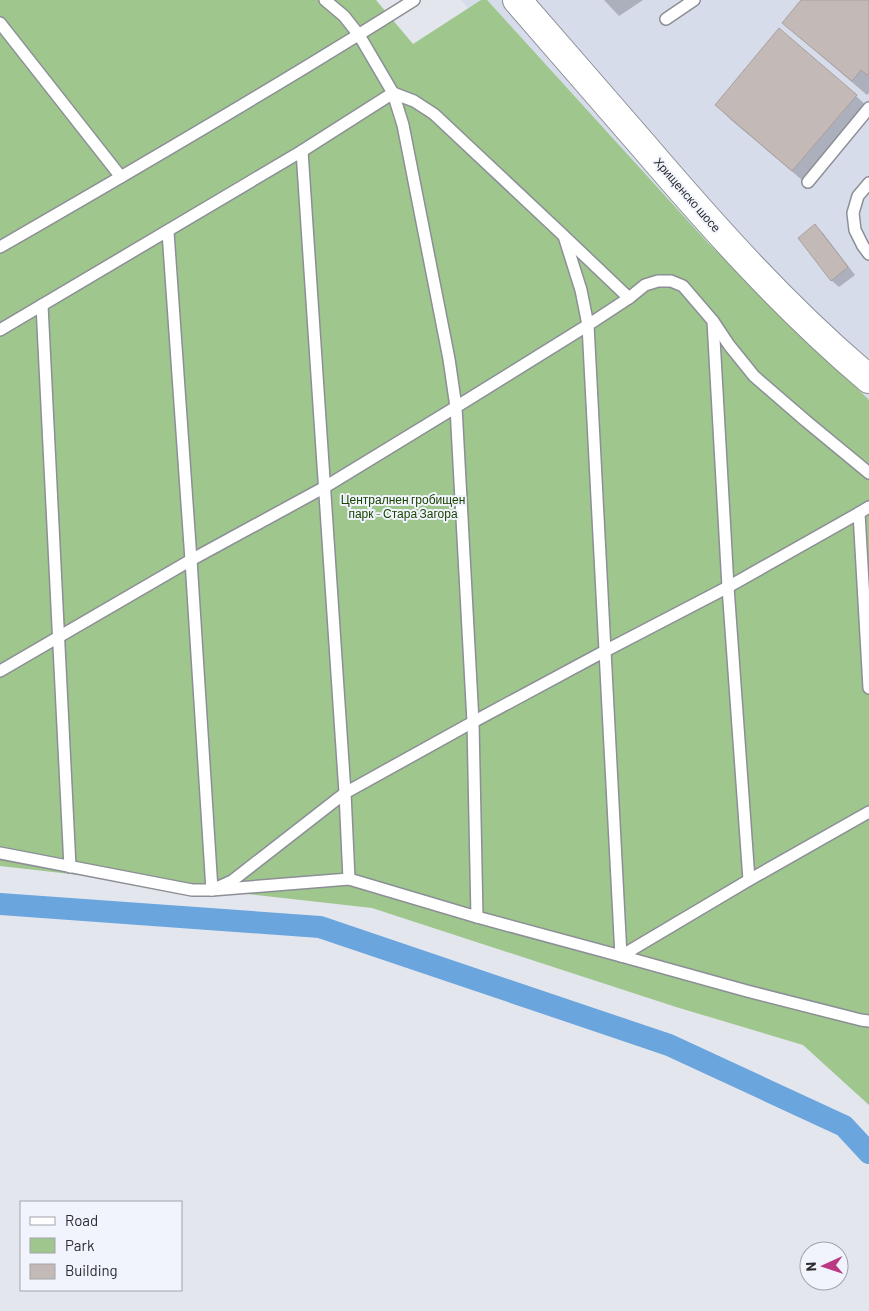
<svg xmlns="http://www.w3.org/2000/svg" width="869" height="1311" viewBox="0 0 869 1311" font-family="Barlow,sans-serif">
<rect width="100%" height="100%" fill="#e4e6ee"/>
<polygon fill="#d7dceb" points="461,0 869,0 869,425 473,14"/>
<polygon fill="#9ec68d" points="0,0 376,0 413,44 481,0 487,0 708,243 869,400 869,1105 803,1045 676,1007 372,908 0,866"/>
<g fill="#0003">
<polygon points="604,0 643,0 619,16"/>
<polygon points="803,0 869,0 869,93 867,95 799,37 784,23"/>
<polygon points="856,96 869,108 808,185 731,120 716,105"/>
<polygon points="815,226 823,233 855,275 839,287 831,280"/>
</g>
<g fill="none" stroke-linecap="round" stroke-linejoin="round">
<polyline stroke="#6aa5de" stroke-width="22" points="0,904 320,927 669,1045 844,1126 869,1153"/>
</g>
<g fill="#c3b9b7" stroke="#a9a09e">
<polygon points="801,0 869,0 869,73 867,75 861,70 852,81 782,23"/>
<polygon points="779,28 857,95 792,171 715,105"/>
<polygon points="815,224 848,267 831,281 798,238"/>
</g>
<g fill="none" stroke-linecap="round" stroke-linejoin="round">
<g stroke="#8c8f96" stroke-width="14">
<g id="service">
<polyline points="666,19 694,0"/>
<polyline points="0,23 121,177"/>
<polyline points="808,182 869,108"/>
<polyline points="869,183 858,196 853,213 855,230 863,246 869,254"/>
<polyline points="168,232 191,560 212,890 232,881 345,793 473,722 456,407 588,325 581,290 564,236 434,114 414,101 393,93"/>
<path d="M0 247C139 167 278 86 414 0"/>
<polyline points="629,298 645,285 658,281 671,281 683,286 713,321 729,345 754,376 806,421 869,473"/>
<polyline points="42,305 70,867"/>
<polyline points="713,321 728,587 749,880"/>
<polyline points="0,330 302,151 393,93"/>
<polyline points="869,507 859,513 869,688"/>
<polyline points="0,671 191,560 325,487 456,407 449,359 403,125 393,93 359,35 344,16 325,0"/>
<polyline points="869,812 749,880 621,956 747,991 861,1020 869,1021"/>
<polyline points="0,853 192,890 212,890 349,879 345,793 302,151"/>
<polyline points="349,879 477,917 473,722 605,651 588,325 629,298 566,238"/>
<polyline points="477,917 621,956 605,651 728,587 859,513"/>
</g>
</g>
<g stroke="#8c8f96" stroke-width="30">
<path id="tertiary" d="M517 0C559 48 600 96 642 144 713 227 785 308 869 379"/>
</g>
<use href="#service" stroke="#fff" stroke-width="11"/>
<use href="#tertiary" stroke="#fff" stroke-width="28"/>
</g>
<g text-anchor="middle" stroke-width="4" stroke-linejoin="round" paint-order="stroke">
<g font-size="12" fill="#2b2c2f" stroke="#f1f4fc">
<text transform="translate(687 195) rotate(49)" y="4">Хрищенско шосе</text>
</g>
<g font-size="12" fill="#1a4500" stroke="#f1f4fc">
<text x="403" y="504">Централнен гробищен<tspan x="403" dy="14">парк - Стара Загора</tspan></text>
</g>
</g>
<rect x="20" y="1201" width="162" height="90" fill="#f1f4fc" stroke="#a2a4aa"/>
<rect x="30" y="1217" width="25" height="8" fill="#ffffff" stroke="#a2a4aa"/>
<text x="65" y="1226" font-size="15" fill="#2b2c2f">Road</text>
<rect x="30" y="1238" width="25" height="15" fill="#9ec68d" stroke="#a2a4aa"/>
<text x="65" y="1251" font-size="15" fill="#2b2c2f">Park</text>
<rect x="30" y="1264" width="25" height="15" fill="#c3b9b7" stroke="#a2a4aa"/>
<text x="65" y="1276" font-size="15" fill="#2b2c2f">Building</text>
<g transform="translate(824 1266) rotate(267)"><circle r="24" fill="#f1f4fc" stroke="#a2a4aa"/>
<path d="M0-4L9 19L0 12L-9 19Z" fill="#ba3984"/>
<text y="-8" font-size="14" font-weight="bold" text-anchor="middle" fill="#2b2c2f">N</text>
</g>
</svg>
